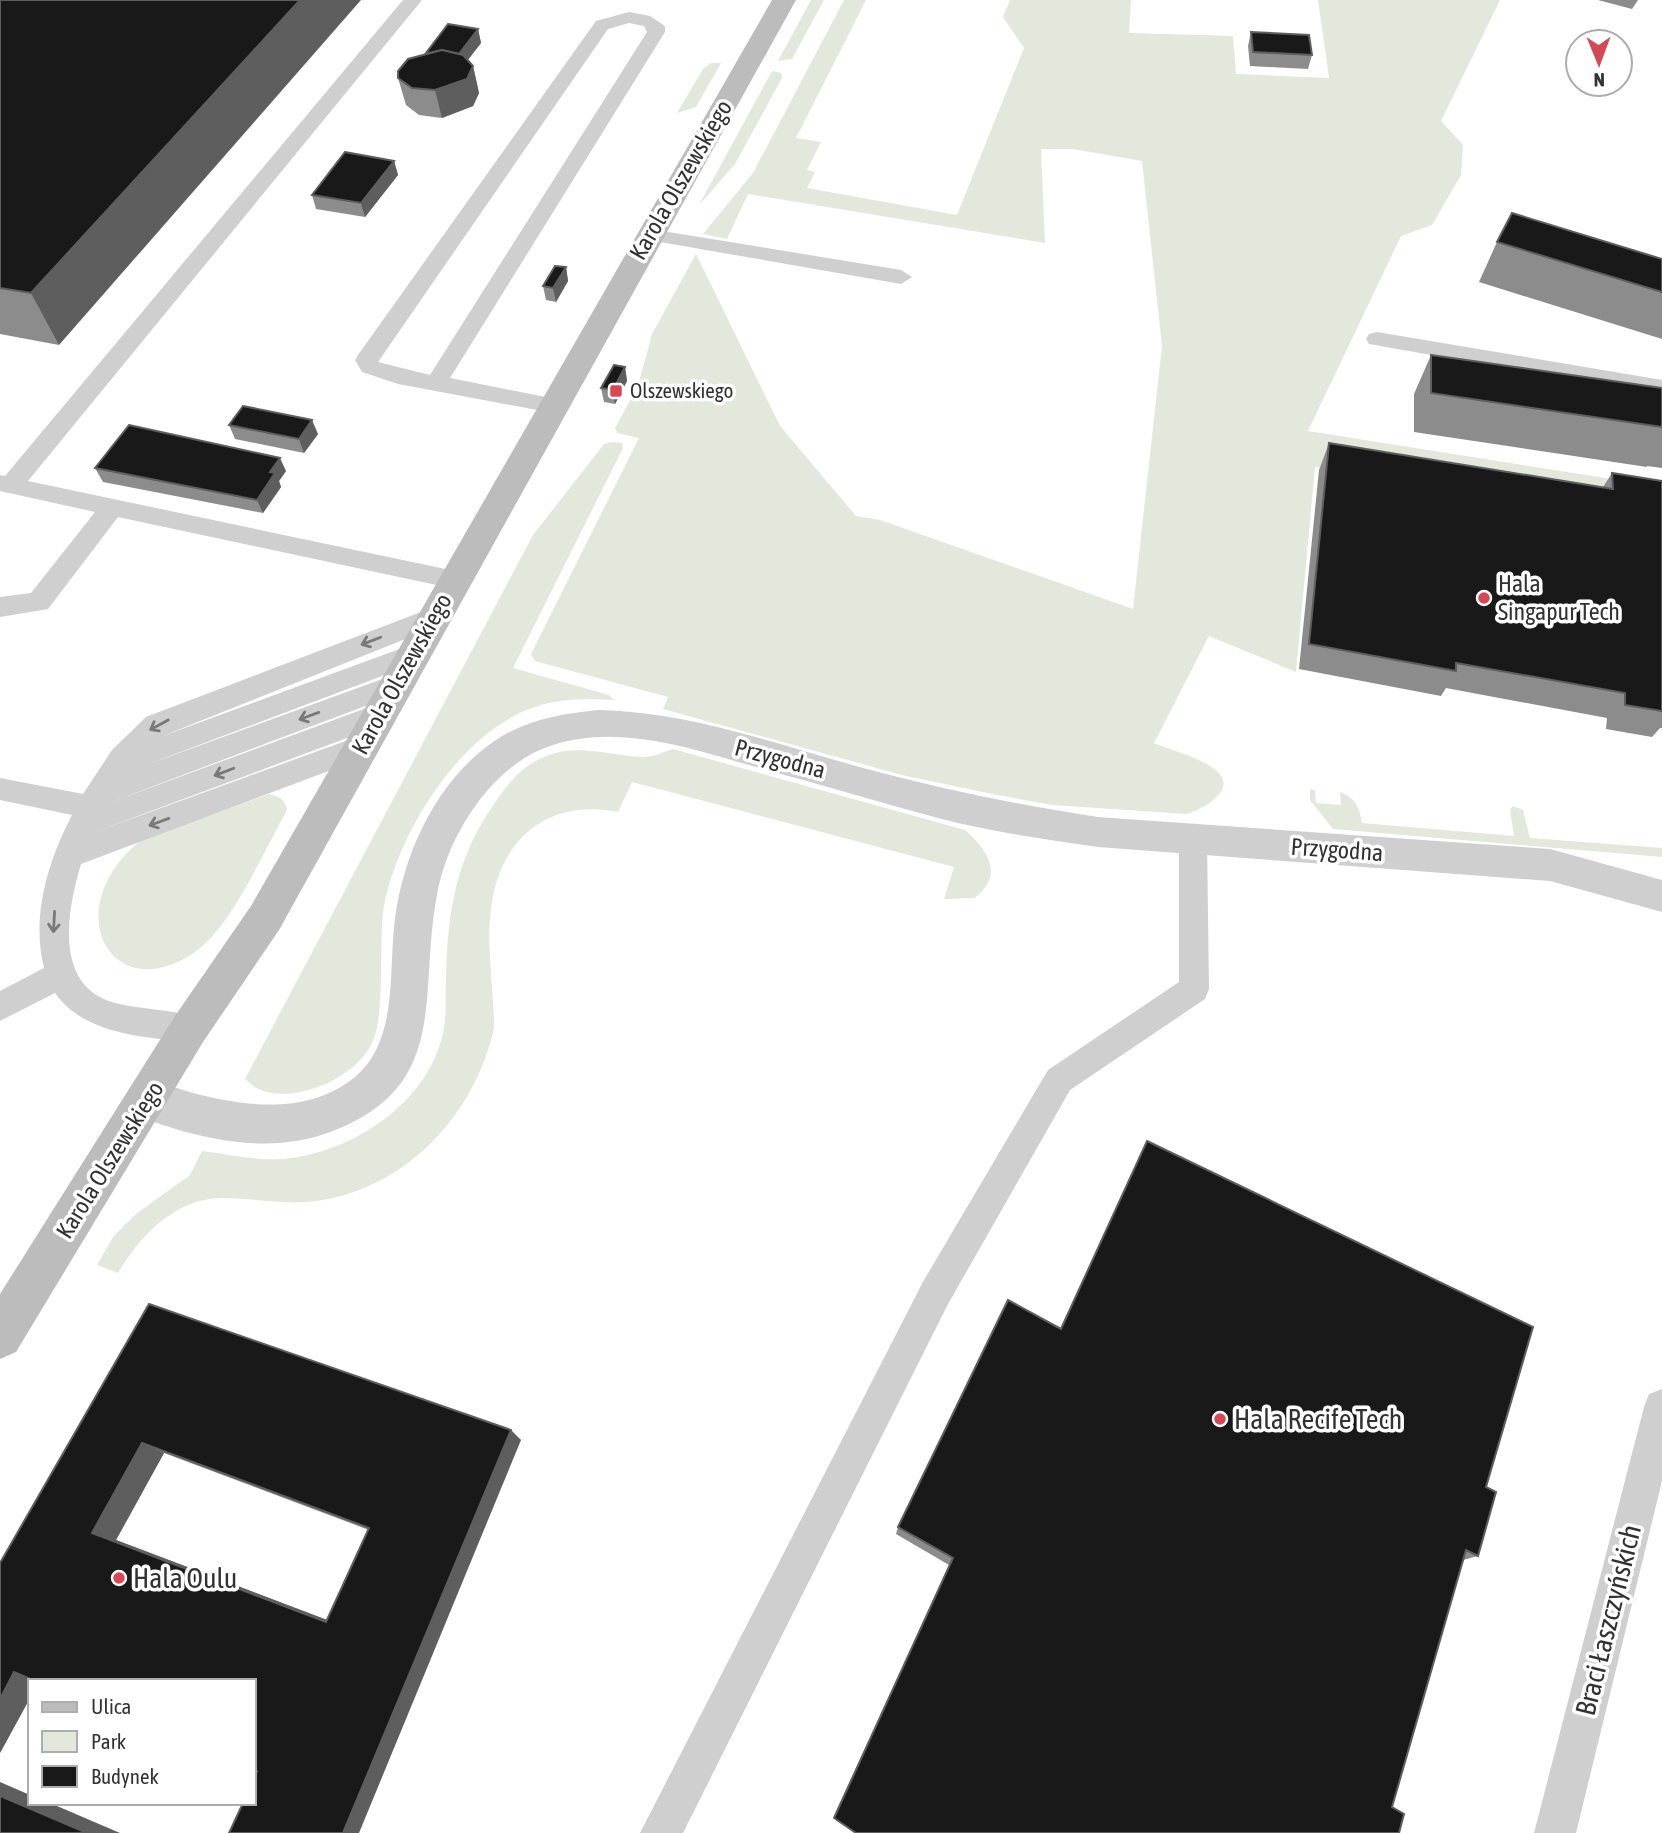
<svg xmlns="http://www.w3.org/2000/svg" width="1662" height="1833" viewBox="0 0 1662 1833" font-family="'Asap Condensed',sans-serif">
<rect width="100%" height="100%" fill="#fff"/>
<g fill="#e2e8dc">
<polygon points="811,0 824,0 792,59 778,61"/>
<path d="M844 0H866L796 138 821 142 807 170 815 172 807 188 957 215 1024 48 1003 17 1010 0H1131L1129 33 1233 36 1236 74 1329 78 1318 0H1500L1441 121 1463 145 1461 175 1432 225 1401 236 1308 431 1662 487 1592 513 1315 467 1296 672 1209 636 1154 743C1170 751 1240 766 1220 793 1211 804 1200 809 1187 814L1052 805 997 795 902 775 663 709 668 697 535 661 531 654 639 438 617 433 615 428 638 386 652 334 696 254 780 426 856 516 880 520 1133 609 1162 346 1142 161 1073 149H1041L1045 243 748 194 727 239 703 234 753 173Z"/>
<polygon points="711,63 721,63 696,107 677,113 703,69"/>
<polygon points="772,71 781,73 782,78 735,164 699,205"/>
<path d="M613 442 622 443 623 448 513 668 609 695 614 700C588 699 561 698 535 707 461 731 398 832 384 906 378 943 386 1014 372 1043 355 1078 300 1102 263 1091 256 1089 250 1083 245 1079L533 535 604 444Z"/>
<path d="M673 749 965 830C988 850 1005 876 974 898L944 899 954 867 632 782 618 812C548 798 499 839 491 909 486 948 494 989 494 1028 474 1118 401 1194 307 1202 278 1204 250 1198 221 1198 174 1199 140 1236 118 1273L97 1265 113 1237 136 1214 190 1175 202 1151C227 1154 256 1161 281 1159 352 1154 431 1102 444 1028 447 1012 445 997 446 981 447 920 454 865 488 813 500 795 514 773 534 762 572 740 603 755 643 757 652 757 664 752 673 749Z"/>
<path d="M1310 789 1315 790 1316 803 1341 805 1340 792C1356 798 1359 807 1362 823L1514 836 1510 810 1513 806 1523 810 1530 838 1662 848V857L1333 829 1310 800Z"/>
<path d="M269 794C280 797 285 799 287 810 265 849 233 923 199 949 114 1013 54 911 141 840Z"/>
</g>
<g fill="none" stroke-linecap="round" stroke-linejoin="round">
<g fill="#cfcfcf" fill-rule="evenodd">
<polygon points="403,0 422,0 28,481 455,571 464,573 468,580 464,587 455,589 118,517 48,609 0,617 0,597 31,593 95,512 0,491 0,475 5,476"/>
<path d="M629 12 650 16 665 26V32L450 378 561 400 565 405 561 410 553 413 398 384 362 372 355 360 358 355 596 21ZM629 23 644 26 647 32 430 375 378 362 608 29Z"/>
<polygon points="650,229 901,270 912,277 901,284 643,239 639,235"/>
<polygon points="1377,332 1662,380 1662,396 1369,344 1366,339 1369,334"/>
<path d="M434 607 443 610 447 617 443 624 160 737 413 644 422 647 426 654 422 661 146 765 396 674 405 677 409 684 405 691 106 804 380 703 390 706 394 714 390 722 92 833 351 739 361 736 371 739 375 747 371 755 81 864C67 910 53 987 115 1003 143 1010 173 1009 200 1019L205 1029 200 1039 189 1043C142 1036 85 1035 55 993L0 1021V991L44 968C31 917 48 861 72 815L0 800V778L83 794 112 750 146 717Z"/>
<polygon points="1193,827 1203,831 1207,839 1209,989 1205,999 1070,1090 948,1304 683,1833 640,1833 924,1280 1048,1070 1179,982 1179,839 1183,831"/>
<polygon points="1662,1389 1662,1481 1576,1833 1534,1833 1644,1407 1649,1394"/>
</g>
<path fill="#cfcfcf" fill-rule="evenodd" d="M599 710C689 712 777 744 863 768 941 789 1018 805 1098 817L1550 849 1662 880V912L1550 881 1098 847C1044 839 991 832 938 818 882 803 826 786 770 771 701 752 621 721 550 746 522 755 499 776 481 798 458 828 442 862 436 900 419 998 449 1086 333 1131 267 1157 195 1138 132 1114L126 1100 132 1086C154 1078 171 1087 193 1093 248 1107 308 1115 355 1077 397 1042 389 976 394 928 401 855 438 775 502 736 531 719 566 713 599 710Z"/>
<polygon fill="#bcbcbc" fill-rule="evenodd" points="772,0 796,0 279,930 203,1042 16,1352 0,1359 0,1294 175,1016 251,906"/>
</g>
<g fill="#8c8c8c" fill-rule="evenodd">
<polygon points="0,0 59,345 0,334"/>
<polygon points="1598,0 1638,0 1632,9"/>
<polygon points="478,29 481,43 468,60 473,66 479,93 473,106 442,118 419,115 406,105 398,78 426,54 426,53"/>
<polygon points="1251,32 1312,55 1308,69 1250,66 1248,46"/>
<polygon points="394,161 398,175 365,217 316,209 312,195"/>
<polygon points="1497,242 1662,259 1662,339 1479,282"/>
<polygon points="566,267 568,281 556,302 546,300 543,286"/>
<polygon points="1431,355 1659,388 1662,387 1662,468 1647,466 1647,467 1414,432 1414,394"/>
<polygon points="625,367 627,381 615,404 604,402 601,388"/>
<polygon points="229,425 318,434 304,453 235,439"/>
<polygon points="1329,443 1603,487 1612,473 1662,481 1662,728 1660,728 1652,737 1606,729 1607,718 1446,688 1441,696 1299,669 1319,470"/>
<polygon points="95,468 286,471 279,481 281,487 263,513 103,482"/>
<polygon points="1147,1141 1486,1487 1478,1556 1463,1560 1392,1807 834,1818 834,1816 949,1565 896,1534 898,1527 1060,1329"/>
<path d="M149 1304 521 1440 257 1771 254 1681H30V1698L0 1753ZM164 1453 369 1530 327 1620 116 1540Z"/>
</g>
<g fill="#5e5e5e">
<polygon points="300,0 361,0 59,345 31,293"/>
<polygon points="478,29 481,43 459,71 456,57"/>
<polygon points="473,66 479,93 473,106 442,118 435,90"/>
<polygon points="394,161 398,175 365,217 361,203"/>
<polygon points="566,267 568,281 556,302 553,288"/>
<polygon points="625,367 627,381 615,404 613,390"/>
<polygon points="312,420 318,434 304,453 299,439"/>
<polygon points="280,458 286,471 279,481 281,487 263,513 257,500 270,472"/>
<polygon points="511,1430 521,1440 359,1833 343,1833"/>
<polygon points="142,1443 164,1453 116,1540 343,1626 326,1622 92,1533"/>
<polygon points="14,1672 39,1681 30,1681 30,1698 0,1753 0,1699"/>
<polygon points="0,1782 30,1795 30,1803 50,1803 120,1833 87,1833 0,1796"/>
</g>
<g fill="#191919" stroke="#5e5e5e" stroke-width="2" fill-rule="evenodd">
<polygon points="0,0 300,0 31,293 0,288"/>
<polygon points="448,24 478,29 459,54 442,50 429,53 426,53"/>
<polygon points="1251,32 1309,35 1312,55 1253,52"/>
<polygon points="442,50 463,55 473,66 467,79 435,90 412,88 398,78 398,71 408,59"/>
<polygon points="345,152 394,161 361,203 312,195"/>
<polygon points="1512,213 1662,259 1662,292 1497,242"/>
<polygon points="555,266 566,267 553,288 543,286"/>
<polygon points="1431,355 1662,388 1662,427 1431,393"/>
<polygon points="614,365 625,367 613,390 601,388"/>
<polygon points="243,406 312,420 299,439 229,425"/>
<polygon points="129,425 280,458 270,472 275,473 257,500 95,468"/>
<polygon points="1329,443 1613,489 1612,473 1662,481 1662,711 1625,705 1625,693 1456,663 1456,671 1309,644"/>
<polygon points="1147,1141 1533,1327 1486,1487 1496,1492 1478,1556 1466,1550 1392,1807 1404,1814 1399,1833 856,1833 834,1818 953,1558 898,1527 1008,1300 1061,1329"/>
<path d="M149 1304 511 1430 343 1833H229L243 1803H254V1779L257 1771 254 1770V1681H35L14 1672 0 1699V1563ZM142 1443 369 1528 326 1622 92 1533Z"/>
<polygon points="0,1796 87,1833 0,1833"/>
</g>
<defs><path id="oneway-shaft" d="M-6 0H5M1.5-3L5.5 0L1.5 3" fill="none" stroke-width="1.6" stroke-linecap="round" stroke-linejoin="round" transform="scale(1.75)"/></defs>
<g stroke="#797979">
<use href="#oneway-shaft" transform="translate(371 641) rotate(159)"/>
<use href="#oneway-shaft" transform="translate(309 716) rotate(160)"/>
<use href="#oneway-shaft" transform="translate(159 725) rotate(151)"/>
<use href="#oneway-shaft" transform="translate(224 772) rotate(159)"/>
<use href="#oneway-shaft" transform="translate(159 822) rotate(160)"/>
<use href="#oneway-shaft" transform="translate(54 922) rotate(93)"/>
</g>
<g fill="#d54956" stroke="#fff" stroke-width="2.5">
<rect x="609" y="384" width="14" height="14" rx="3.5"/>
<circle cx="1484" cy="598" r="7"/>
<circle cx="1220" cy="1419" r="7"/>
<circle cx="119" cy="1578" r="7"/>
</g>
<g text-anchor="middle" stroke-width="7" stroke-linejoin="round" paint-order="stroke">
<g font-size="21" fill="#323232" stroke="#fff" text-anchor="start">
<text x="630" y="398">Olszewskiego</text>
</g>
<g font-size="24" fill="#323232" stroke="#fff">
<text transform="translate(681 180) rotate(-60)" y="8">Karola Olszewskiego</text>
<text transform="translate(402 674) rotate(-61)" y="8">Karola Olszewskiego</text>
<text transform="translate(780 759) rotate(15)" y="8">Przygodna</text>
<text transform="translate(1337 850) rotate(4)" y="8">Przygodna</text>
<text transform="translate(110 1160) rotate(-58)" y="8">Karola Olszewskiego</text>
</g>
<g font-size="24" fill="#323232" stroke="#fff" text-anchor="start">
<text x="1498" y="592">Hala<tspan x="1498" dy="28">Singapur Tech</tspan></text>
</g>
<g font-size="28" fill="#323232" stroke="#fff" text-anchor="start">
<text x="1234" y="1429">Hala Recife Tech</text>
<text x="133" y="1588">Hala Oulu</text>
</g>
<g font-size="28" fill="#323232" stroke="#fff">
<text transform="translate(1608 1620) rotate(-76)" y="10">Braci Łaszczyńskich</text>
</g>
</g>
<rect x="28" y="1679" width="228" height="126" fill="#ffffff" stroke="#adadad" stroke-width="2"/>
<rect x="42" y="1702" width="35" height="10" fill="#bcbcbc" stroke="#adadad" stroke-width="2"/>
<text x="91" y="1714" font-size="21" fill="#323232">Ulica</text>
<rect x="42" y="1731" width="35" height="21" fill="#e2e8dc" stroke="#adadad" stroke-width="2"/>
<text x="91" y="1749" font-size="21" fill="#323232">Park</text>
<rect x="42" y="1766" width="35" height="21" fill="#191919" stroke="#adadad" stroke-width="2"/>
<text x="91" y="1784" font-size="21" fill="#323232">Budynek</text>
<g transform="translate(1599 63) rotate(179)"><circle r="33" fill="#ffffff" stroke="#adadad" stroke-width="2"/>
<path d="M0-5L12 26L0 18L-12 26Z" fill="#d54956"/>
<text y="-10" font-size="19" font-weight="bold" text-anchor="middle" fill="#323232">N</text>
</g>
</svg>
